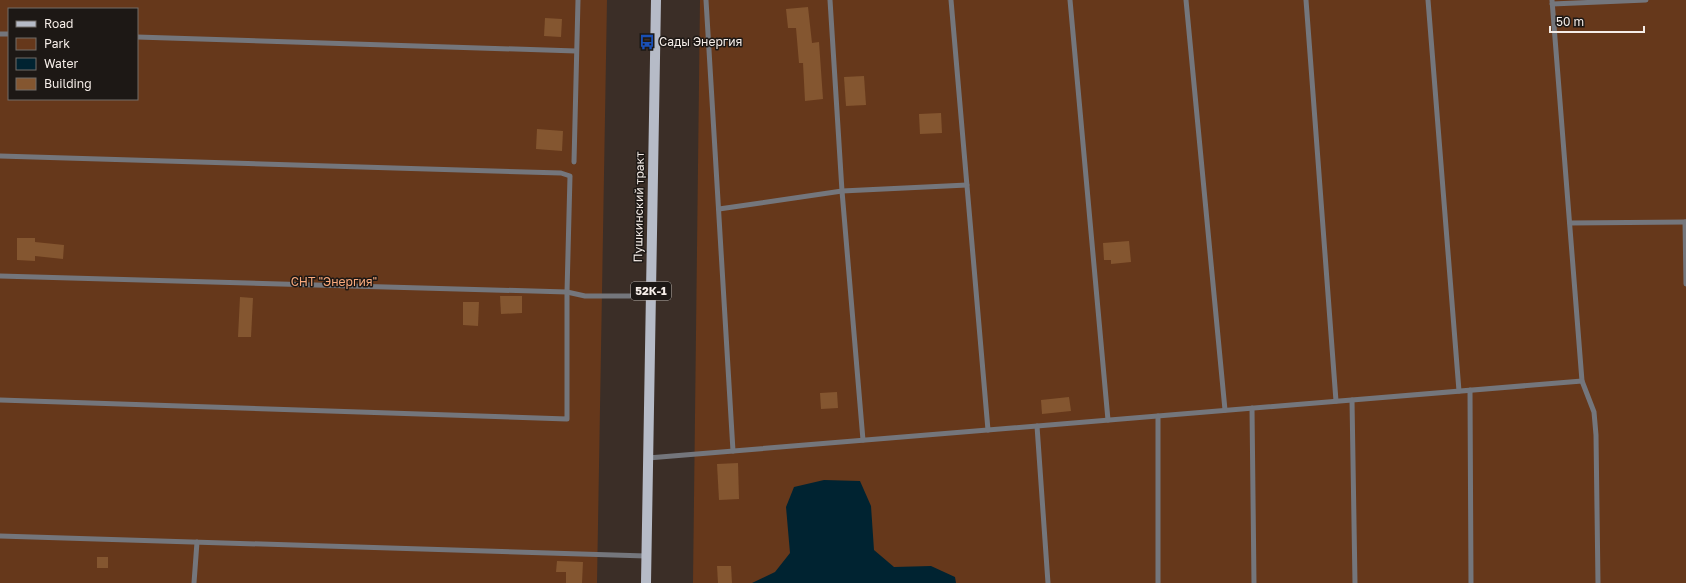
<svg xmlns="http://www.w3.org/2000/svg" width="1686" height="583" viewBox="0 0 1686 583" font-family="'Golos Text',sans-serif">
<rect width="100%" height="100%" fill="#3b2e27"/>
<g fill="#66381b" fill-rule="evenodd">
<path d="M0 0H607L597 583H0ZM9 9H137V99H9Z"/>
<polygon points="700,0 1686,0 1686,583 693,583"/>
</g>
<polygon fill="#002331" points="824,480 860,481 871,506 874,550 894,567 931,566 955,577 956,583 752,583 775,572 790,553 786,507 794,487"/>
<g fill="#845630">
<polygon points="808,7 812,43 819,42 823,99 805,101 803,63 799,63 796,28 788,28 786,9"/>
<polygon points="545,18 562,19 561,37 544,36"/>
<polygon points="864,76 866,105 846,106 844,77"/>
<polygon points="941,113 942,133 920,134 919,114"/>
<polygon points="537,129 563,131 562,151 536,149"/>
<polygon points="17,238 35,238 35,242 64,245 63,259 35,256 35,261 17,260"/>
<polygon points="1129,241 1131,262 1111,264 1111,260 1104,260 1103,243"/>
<polygon points="500,296 522,296 522,313 501,314"/>
<polygon points="240,297 253,298 251,337 238,337"/>
<polygon points="463,302 479,302 478,326 463,325"/>
<polygon points="837,392 838,408 821,409 820,393"/>
<polygon points="1069,397 1071,411 1042,414 1041,400"/>
<polygon points="738,463 739,499 719,500 717,464"/>
<rect x="97" y="557" width="11" height="11"/>
<polygon points="557,561 583,562 582,583 566,583 566,572 556,572"/>
<polygon points="717,566 731,566 732,583 718,583"/>
</g>
<g fill="none" stroke-linecap="round" stroke-linejoin="round">
<g stroke="#74767c" stroke-width="5">
<polyline points="706,0 733,451"/>
<polyline points="830,0 842,191 863,440"/>
<polyline points="951,0 988,430"/>
<polyline points="1070,0 1108,420"/>
<polyline points="1186,0 1225,410"/>
<polyline points="1306,0 1336,401"/>
<polyline points="1428,0 1459,391"/>
<polyline points="1552,0 1582,381 1594,412 1596,435 1598,583"/>
<polyline points="1552,4 1646,0"/>
<polyline points="0,34 9,34"/>
<polyline points="137,37 576,51"/>
<polyline points="0,156 561,173 570,176 567,292 567,419 0,400"/>
<polyline points="574,162 578,0"/>
<polyline points="719,209 842,191 967,185"/>
<polyline points="1685,222 1686,284"/>
<polyline points="1570,223 1686,222"/>
<polyline points="0,276 567,292 585,296 651,296"/>
<polyline points="1470,390 1471,583"/>
<polyline points="1352,400 1355,583"/>
<polyline points="1252,408 1254,583"/>
<polyline points="1037,426 1048,583"/>
<polyline points="648,458 1582,381"/>
<polyline points="0,536 646,556"/>
<polyline points="194,583 197,542"/>
<polyline points="1158,583 1158,416"/>
</g>
<polyline stroke="#b6bbc7" stroke-width="10" points="646,583 656,0"/>
</g>
<defs>
<g id="bus-bare" transform="scale(1.2)"><path d="M-5-6H5V4H4V6H2V4H-2V6H-4V4H-5ZM-3.5-4V0h7V-4ZM-3.5 1.2v1.5H-2V1.2ZM2 1.2v1.5H3.5V1.2Z" fill="#1a4fb4" stroke="#1d1815" stroke-width="2.5" paint-order="stroke"/></g>
</defs>
<g fill-rule="evenodd">
<use href="#bus-bare" x="647" y="42"/>
</g>
<g text-anchor="middle" stroke-width="3" stroke-linejoin="round" paint-order="stroke">
<rect fill="#1d1815" stroke="#b4ada9" stroke-width="1" x="631" y="282" width="40" height="18" rx="3"/>
<g font-size="11" font-weight="bold" fill="#f5ede8">
<text x="651" y="295">52К-1</text>
</g>
<g font-size="12" fill="#f5ede8" stroke="#1d1815" text-anchor="start">
<text x="659" y="46">Сады Энергия</text>
</g>
<g font-size="12" fill="#f5ede8" stroke="#1d1815">
<text transform="translate(639 207) rotate(-89)" y="4">Пушкинский тракт</text>
</g>
<g font-size="12" fill="#f9aa7d" stroke="#1d1815">
<text x="334" y="286">СНТ "Энергия"</text>
</g>
</g>
<rect x="8" y="8" width="130" height="92" fill="#1d1815" stroke="#736d69"/>
<rect x="16" y="21" width="20" height="6" fill="#b6bbc7" stroke="#736d69"/>
<text x="44" y="28" font-size="12" fill="#f5ede8">Road</text>
<rect x="16" y="38" width="20" height="12" fill="#66381b" stroke="#736d69"/>
<text x="44" y="48" font-size="12" fill="#f5ede8">Park</text>
<rect x="16" y="58" width="20" height="12" fill="#002331" stroke="#736d69"/>
<text x="44" y="68" font-size="12" fill="#f5ede8">Water</text>
<rect x="16" y="78" width="20" height="12" fill="#845630" stroke="#736d69"/>
<text x="44" y="88" font-size="12" fill="#f5ede8">Building</text>
<path d="M1550 26v6h94v-6" fill="none" stroke="#f5ede8" stroke-width="2"/>
<text x="1556" y="26" font-size="12" fill="#f5ede8" stroke="#1d1815" stroke-width="3" paint-order="stroke">50 m</text>
</svg>
